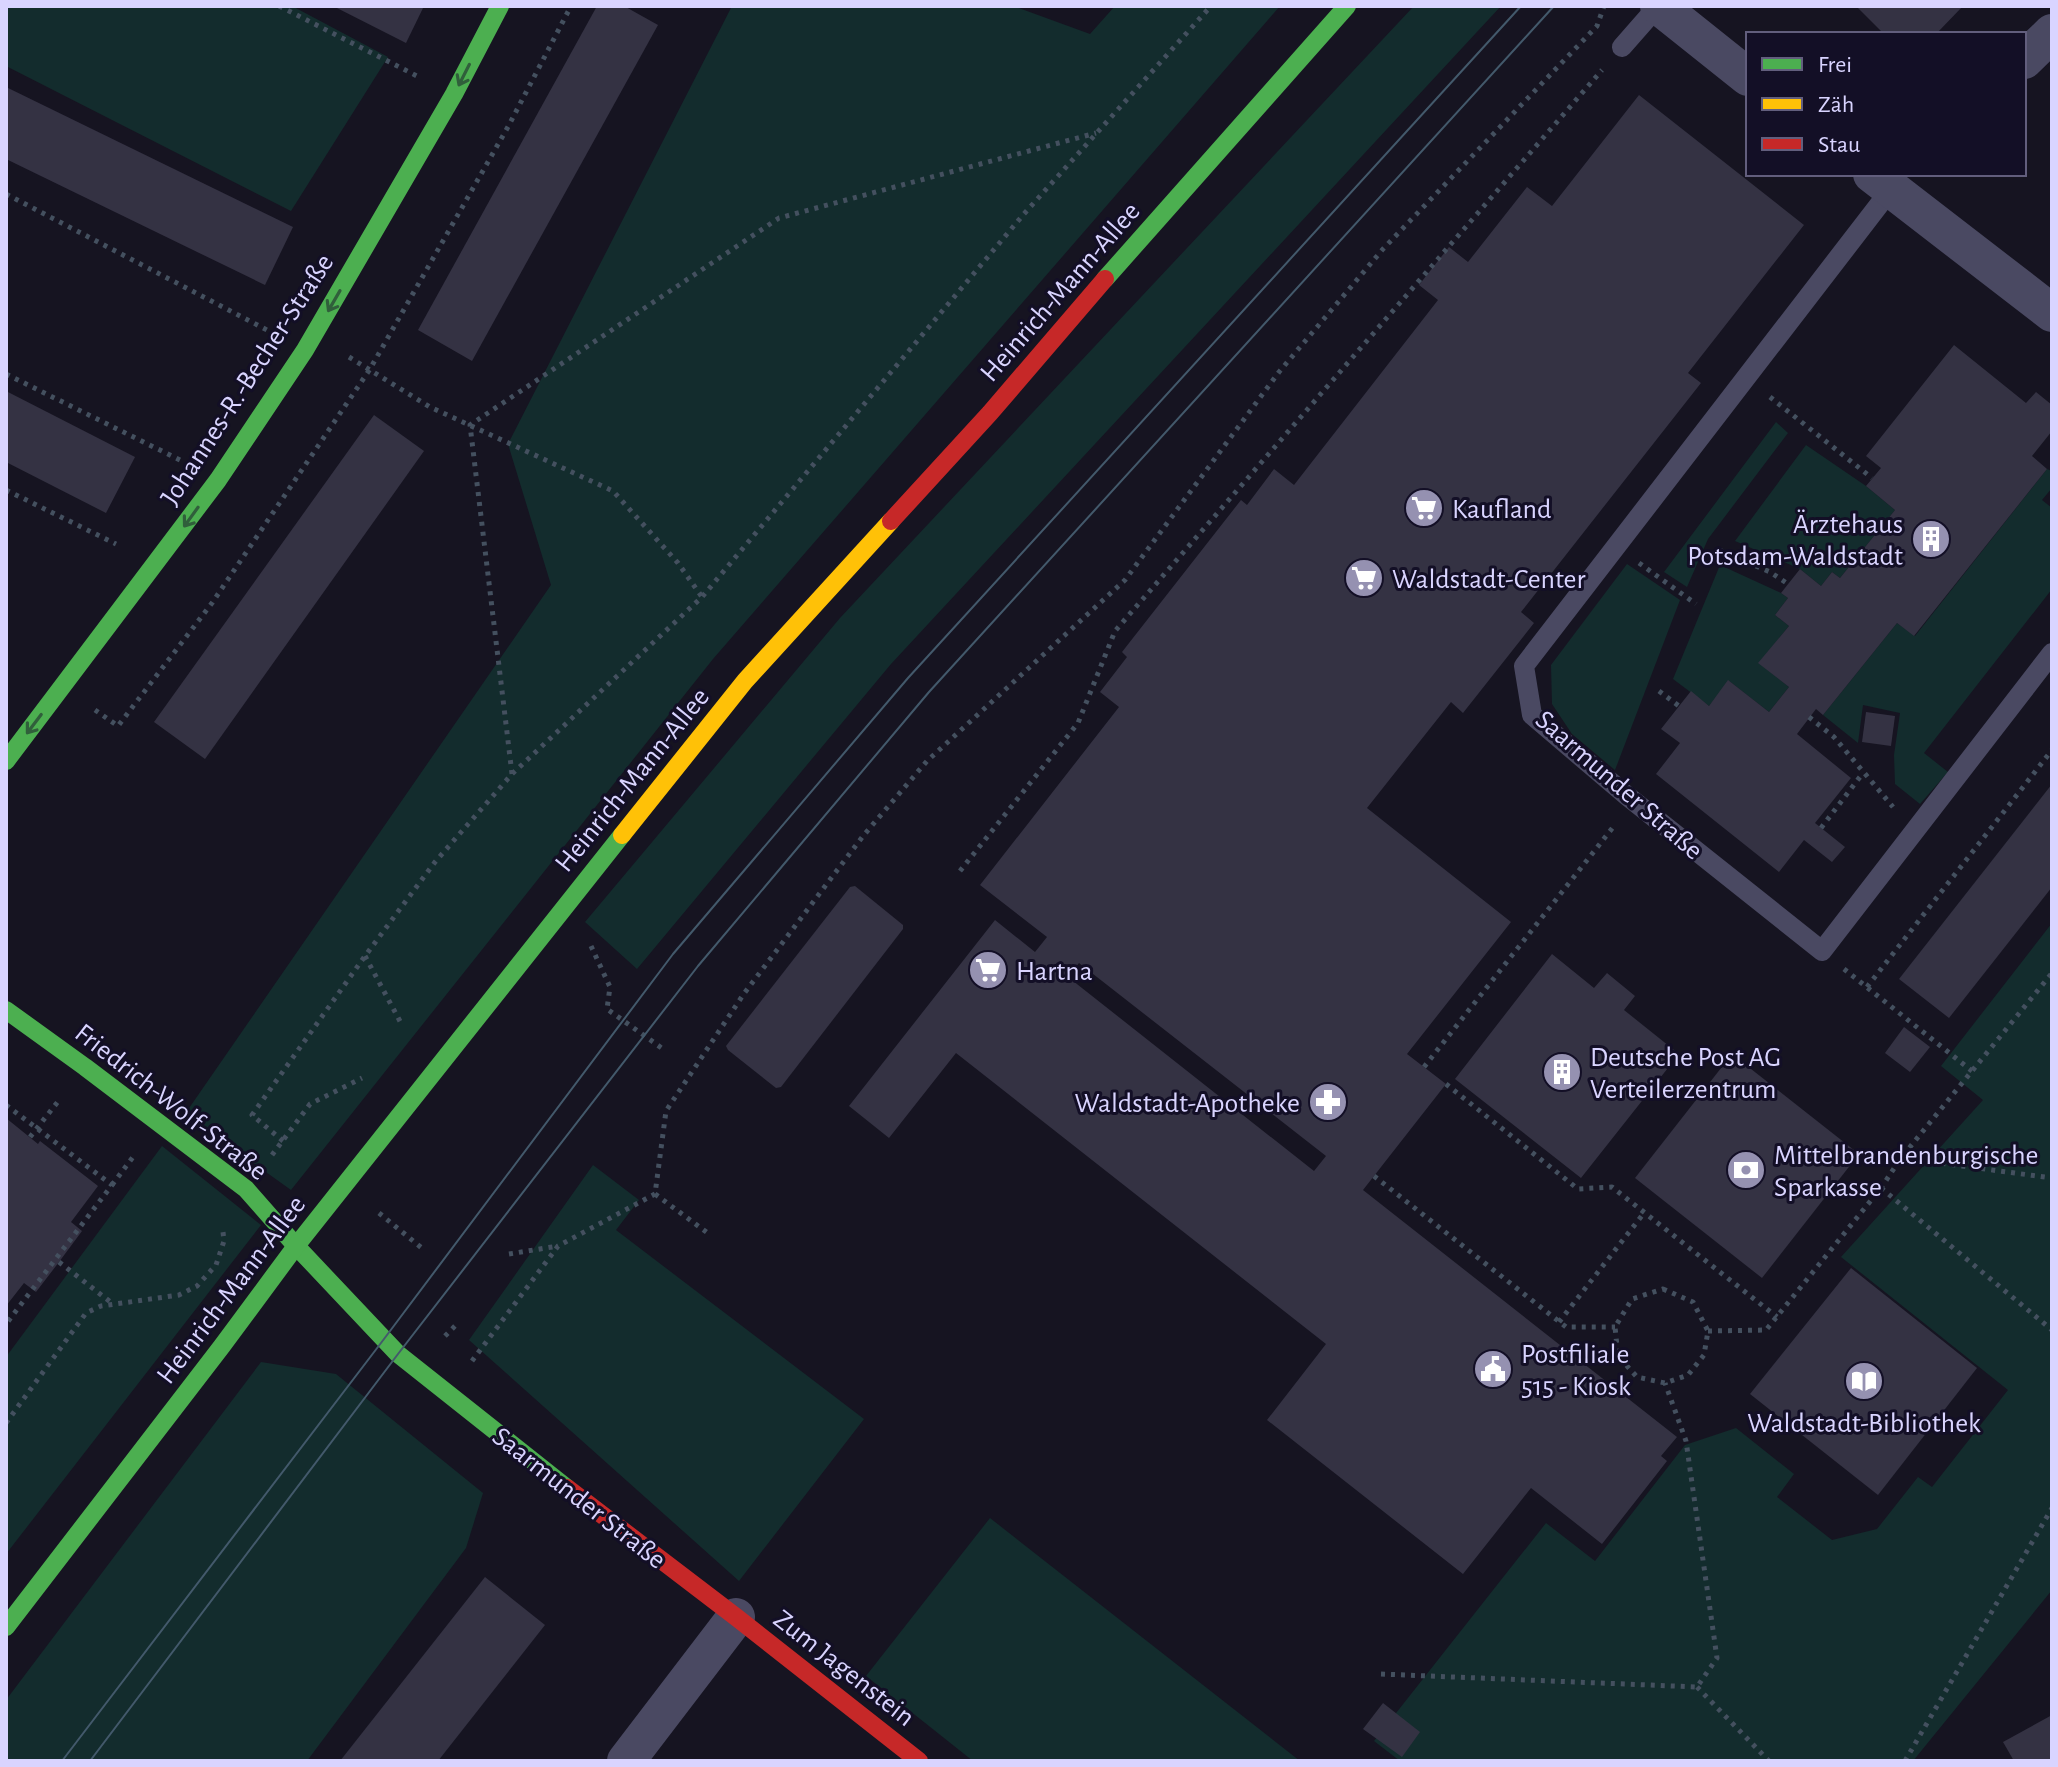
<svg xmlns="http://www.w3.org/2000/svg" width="2058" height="1767" viewBox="0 0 2058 1767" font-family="'Alegreya Sans',sans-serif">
<rect width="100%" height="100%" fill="#161421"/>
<g fill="#132c2d">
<polygon points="6,6 292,6 388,57 291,211 6,66"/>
<polygon points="732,6 1013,6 1090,34 1115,6 1280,6 713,659 291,1190 185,1114 551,585 508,444"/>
<polygon points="1414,6 1501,6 891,664 637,969 585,922 840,618"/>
<polygon points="1776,422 1788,433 1708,539 1687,587 1664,572"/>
<polygon points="1806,445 1866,486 1895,510 1840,578 1832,572 1821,586 1800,569 1735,541"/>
<polygon points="2047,469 2052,471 2052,488 2042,500 2052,508 2052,589 1924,753 1948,772 1920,804 1895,784 1894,755 1900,713 1863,705 1858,743 1823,715 1897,623 1915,636"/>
<polygon points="1627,564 1680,600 1615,770 1572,734 1552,704 1551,665"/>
<polygon points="1720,565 1781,593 1788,598 1775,615 1789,626 1759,663 1789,687 1769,712 1729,681 1709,706 1673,679"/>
<polygon points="2052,923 2052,1590 1913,1761 1400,1761 1374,1741 1546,1523 1595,1561 1685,1445 1736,1428 1794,1474 1777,1497 1832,1540 1877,1529 1918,1477 1932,1487 2008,1390 1841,1257 1983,1100 1941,1066"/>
<polygon points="162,1146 261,1225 6,1554 6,1357"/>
<polygon points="593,1165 639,1200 616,1230 864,1419 739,1581 469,1340"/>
<polygon points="261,1362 336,1374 483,1493 466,1548 307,1761 6,1761 6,1700"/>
<polygon points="990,1518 1300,1761 973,1761 866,1676"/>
</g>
<g fill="#343243" fill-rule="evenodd">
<polygon points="333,6 424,6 406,43"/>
<polygon points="597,6 624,6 658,25 472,361 418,330"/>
<polygon points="1856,6 1963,6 1936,34 1884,34"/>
<polygon points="6,87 293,227 265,285 6,159"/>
<path d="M1639 95 1804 225 1688 373 1701 383 1521 612 1534 623 1463 713 1451 702 1367 808 1511 922 1407 1054 1446 1084 1363 1190 1677 1437 1661 1456 1667 1461 1602 1544 1531 1488 1463 1574 1267 1420 1326 1344 956 1053 889 1138 849 1106 995 920 1035 952 1047 937 980 885 1119 707 1100 692 1127 657 1122 652 1241 500 1247 505 1274 469 1294 485 1438 300 1419 285 1449 247 1468 262 1527 187 1552 206ZM1079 963 1326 1156 1314 1171 1068 977Z"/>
<polygon points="1954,345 2026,403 2036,392 2052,405 2052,431 2032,456 2047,469 1914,636 1897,623 1823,715 1816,709 1797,734 1851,778 1815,823 1845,847 1832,862 1804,840 1779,872 1656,774 1680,743 1661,729 1691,691 1709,706 1728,680 1769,712 1789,687 1758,663 1789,626 1775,615 1788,598 1781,593 1800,569 1821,586 1832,572 1840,578 1895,510 1866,486 1881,468 1866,456"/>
<polygon points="6,391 135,457 106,513 6,462"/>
<polygon points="374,415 424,451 205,759 154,722"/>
<polygon points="1866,712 1895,716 1891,746 1862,742"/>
<polygon points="2052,784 2052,887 1949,1018 1899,979"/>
<polygon points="855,886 903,925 903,929 781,1087 776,1088 728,1050 726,1046 850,887"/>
<polygon points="1552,954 1594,988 1607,973 1635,996 1624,1010 1679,1054 1581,1178 1455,1079"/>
<polygon points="1904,1027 1930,1047 1910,1072 1885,1053"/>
<polygon points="1732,1054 1859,1154 1762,1278 1635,1178"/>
<polygon points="6,1118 38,1144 40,1141 98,1186 71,1222 82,1231 59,1262 36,1292 24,1283 6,1306"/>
<polygon points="1851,1268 1977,1368 1878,1495 1750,1394"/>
<polygon points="485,1577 545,1625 438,1761 340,1761"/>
<polygon points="1383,1703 1420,1732 1402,1757 1363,1729"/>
<polygon points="2052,1715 2052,1761 2014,1761 2003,1742"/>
</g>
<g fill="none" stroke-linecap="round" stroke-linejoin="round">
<g stroke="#44505f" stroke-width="5" stroke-dasharray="4 6" stroke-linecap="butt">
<polyline points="279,6 417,76"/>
<polyline points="6,194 267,330"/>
<polyline points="349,357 430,407 613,491 678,563 702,597"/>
<polyline points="6,374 182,461"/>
<polyline points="1770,397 1872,478"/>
<polyline points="6,490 116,544"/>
<polyline points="1719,550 1770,572 1788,584"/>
<polyline points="1639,563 1696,604"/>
<polyline points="1659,691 1679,706"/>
<polyline points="95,710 118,726 212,603 370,369 509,125 571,6"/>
<polyline points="1809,717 1834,737 1893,807"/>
<polyline points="512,774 470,425 779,218 1096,133"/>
<polyline points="1821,828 1863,773"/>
<polyline points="960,871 1078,723 1115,631 1602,70"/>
<polyline points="591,946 610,987 607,1009 663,1049"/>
<polyline points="365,956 402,1025"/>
<polyline points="1844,969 1972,1071"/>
<polyline points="1867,987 2052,750"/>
<polyline points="1424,1067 1614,826"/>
<polyline points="1446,1084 1578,1189 1612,1187 1777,1317"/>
<polyline points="6,1105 112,1185 6,1324"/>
<polyline points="30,1137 60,1099"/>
<polyline points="283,1141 252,1115 365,956 435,862 512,774 702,597 1023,215 1211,6"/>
<polyline points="272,1155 310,1104 362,1078"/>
<polyline points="1902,1158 2052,1178"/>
<polyline points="1374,1176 1566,1327 1615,1327"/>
<polyline points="112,1185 133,1157"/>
<polyline points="1881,1188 2052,1330"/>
<polyline points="655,1194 709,1234"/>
<polyline points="379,1213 423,1249"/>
<polyline points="509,1254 558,1246"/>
<polyline points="59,1262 113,1304"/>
<polygon points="1663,1289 1693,1302 1708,1331 1704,1355 1688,1375 1665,1383 1637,1377 1618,1356 1615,1327 1632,1299"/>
<polyline points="1559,1322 1644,1213"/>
<polyline points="1708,1331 1766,1330 1881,1188 1901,1158 2052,973"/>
<polyline points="445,1336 455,1326"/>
<polyline points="472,1361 558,1246 655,1194 666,1111 743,995 863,836 927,761 1125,580 1279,372 1383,249 1597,26 1604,6"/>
<polyline points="6,1423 86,1313 101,1306 179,1295 197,1286 216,1265 224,1241 223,1232"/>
<polyline points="1381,1674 1697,1687 1717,1658 1686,1441 1665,1383"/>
<polyline points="1697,1687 1769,1761"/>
<polyline points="1905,1761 2052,1508"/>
</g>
<g stroke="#4a4962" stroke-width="20">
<polyline points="1622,47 1658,6"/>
<polyline points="1892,188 1524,666 1532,715 1626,795 1822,951 2052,653"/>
</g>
<g stroke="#4a4962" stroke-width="38">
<polyline points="1659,6 1748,77"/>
<polyline points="2024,60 2052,33"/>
<polyline points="1872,174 2052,313"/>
<polyline points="626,1761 736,1617"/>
</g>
<g stroke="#4caf50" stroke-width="18">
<polyline points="1105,279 1347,6"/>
<polyline points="6,761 218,480 305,350 454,94 500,6"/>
<polyline points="6,1010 85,1067 246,1189 296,1246 398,1354 567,1488"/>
<polyline points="6,1627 222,1346 296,1246 622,835"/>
</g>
<polyline stroke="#ffc107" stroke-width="18" points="622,835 745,681 891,521"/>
<g stroke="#c62828" stroke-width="18">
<polyline points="891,521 990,413 1105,279"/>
<polyline points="567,1488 736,1617 919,1761"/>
</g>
<g stroke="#43596b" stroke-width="2">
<polyline points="62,1761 384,1339 673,954 908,678 1521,6"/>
<polyline points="90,1761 398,1354 698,966 929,692 1554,6"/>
</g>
</g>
<defs><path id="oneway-shaft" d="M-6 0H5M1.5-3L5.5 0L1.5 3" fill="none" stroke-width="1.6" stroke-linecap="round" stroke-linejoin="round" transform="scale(2)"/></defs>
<g stroke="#305f3b">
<use href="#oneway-shaft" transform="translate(464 75) rotate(117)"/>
<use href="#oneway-shaft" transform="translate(334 301) rotate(120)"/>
<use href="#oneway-shaft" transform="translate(191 517) rotate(126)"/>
<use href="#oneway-shaft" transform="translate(34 724) rotate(127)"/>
</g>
<defs>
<g id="supermarket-disc" transform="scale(2)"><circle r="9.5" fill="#9591b1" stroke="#130f26"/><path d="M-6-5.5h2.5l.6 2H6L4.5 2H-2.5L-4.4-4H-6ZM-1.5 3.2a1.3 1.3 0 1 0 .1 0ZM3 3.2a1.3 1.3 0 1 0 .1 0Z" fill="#fff"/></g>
<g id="building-disc" transform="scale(2)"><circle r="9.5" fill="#9591b1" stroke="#130f26"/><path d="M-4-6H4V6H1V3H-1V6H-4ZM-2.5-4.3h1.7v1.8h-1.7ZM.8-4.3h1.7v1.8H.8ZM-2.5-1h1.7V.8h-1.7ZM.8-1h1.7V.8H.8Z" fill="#fff"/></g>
<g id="pharmacy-disc" transform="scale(2)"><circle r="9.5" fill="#9591b1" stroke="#130f26"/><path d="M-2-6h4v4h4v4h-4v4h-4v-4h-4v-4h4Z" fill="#fff"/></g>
<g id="bank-disc" transform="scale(2)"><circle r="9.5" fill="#9591b1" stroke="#130f26"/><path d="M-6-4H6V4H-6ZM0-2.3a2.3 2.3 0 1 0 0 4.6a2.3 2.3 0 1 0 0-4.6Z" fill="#fff"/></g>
<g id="civic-disc" transform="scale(2)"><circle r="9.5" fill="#9591b1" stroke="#130f26"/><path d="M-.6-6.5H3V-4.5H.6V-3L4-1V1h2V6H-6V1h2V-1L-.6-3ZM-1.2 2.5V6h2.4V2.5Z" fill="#fff"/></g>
<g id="library-disc" transform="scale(2)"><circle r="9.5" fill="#9591b1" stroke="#130f26"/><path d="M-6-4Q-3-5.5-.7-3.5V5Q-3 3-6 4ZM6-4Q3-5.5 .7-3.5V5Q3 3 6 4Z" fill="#fff"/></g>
</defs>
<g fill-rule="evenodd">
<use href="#supermarket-disc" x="1424" y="508"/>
<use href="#building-disc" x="1931" y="539"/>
<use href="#supermarket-disc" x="1364" y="578"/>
<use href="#supermarket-disc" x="988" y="970"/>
<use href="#building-disc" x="1562" y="1072"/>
<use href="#pharmacy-disc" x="1328" y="1102"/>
<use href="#bank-disc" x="1746" y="1170"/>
<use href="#civic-disc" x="1493" y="1369"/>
<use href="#library-disc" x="1864" y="1381"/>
</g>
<g text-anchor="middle" stroke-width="6" stroke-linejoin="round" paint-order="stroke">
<g font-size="28" fill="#d9d4ff" stroke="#130f26">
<text transform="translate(1059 291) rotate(-49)" y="10">Heinrich-Mann-Allee</text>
<text transform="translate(246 379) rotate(-57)" y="10">Johannes-R.-Becher-Straße</text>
<text transform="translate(631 779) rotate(-51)" y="10">Heinrich-Mann-Allee</text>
<text transform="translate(1620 784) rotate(41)" y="10">Saarmunder Straße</text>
<text transform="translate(172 1101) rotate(38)" y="10">Friedrich-Wolf-Straße</text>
<text transform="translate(230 1289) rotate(-53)" y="10">Heinrich-Mann-Allee</text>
<text transform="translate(580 1497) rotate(38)" y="10">Saarmunder Straße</text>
<text transform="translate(845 1667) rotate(38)" y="10">Zum Jagenstein</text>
</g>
<g font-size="28" fill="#d9d4ff" stroke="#130f26" text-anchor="start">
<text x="1452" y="518">Kaufland</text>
<text x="1903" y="533" text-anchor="end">Ärztehaus<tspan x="1903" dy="32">Potsdam-Waldstadt</tspan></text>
<text x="1392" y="588">Waldstadt-Center</text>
<text x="1016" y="980">Hartna</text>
<text x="1590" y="1066">Deutsche Post AG<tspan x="1590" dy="32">Verteilerzentrum</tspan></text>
<text x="1300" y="1112" text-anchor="end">Waldstadt-Apotheke</text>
<text x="1774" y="1164">Mittelbrandenburgische<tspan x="1774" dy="32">Sparkasse</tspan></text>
<text x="1521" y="1363">Postfiliale<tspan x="1521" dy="32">515 - Kiosk</tspan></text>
<text x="1864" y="1432" text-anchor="middle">Waldstadt-Bibliothek</text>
</g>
</g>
<rect width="2058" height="1767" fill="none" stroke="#d9d4ff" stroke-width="16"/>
<rect x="1746" y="32" width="280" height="144" fill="#130f26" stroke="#625e7d" stroke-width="2"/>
<rect x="1762" y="58" width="40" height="12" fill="#4caf50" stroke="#625e7d" stroke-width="2"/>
<text x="1818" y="72" font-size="24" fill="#d9d4ff">Frei</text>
<rect x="1762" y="98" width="40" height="12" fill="#ffc107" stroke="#625e7d" stroke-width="2"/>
<text x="1818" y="112" font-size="24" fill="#d9d4ff">Zäh</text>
<rect x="1762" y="138" width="40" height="12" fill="#c62828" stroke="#625e7d" stroke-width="2"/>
<text x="1818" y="152" font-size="24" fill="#d9d4ff">Stau</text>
</svg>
